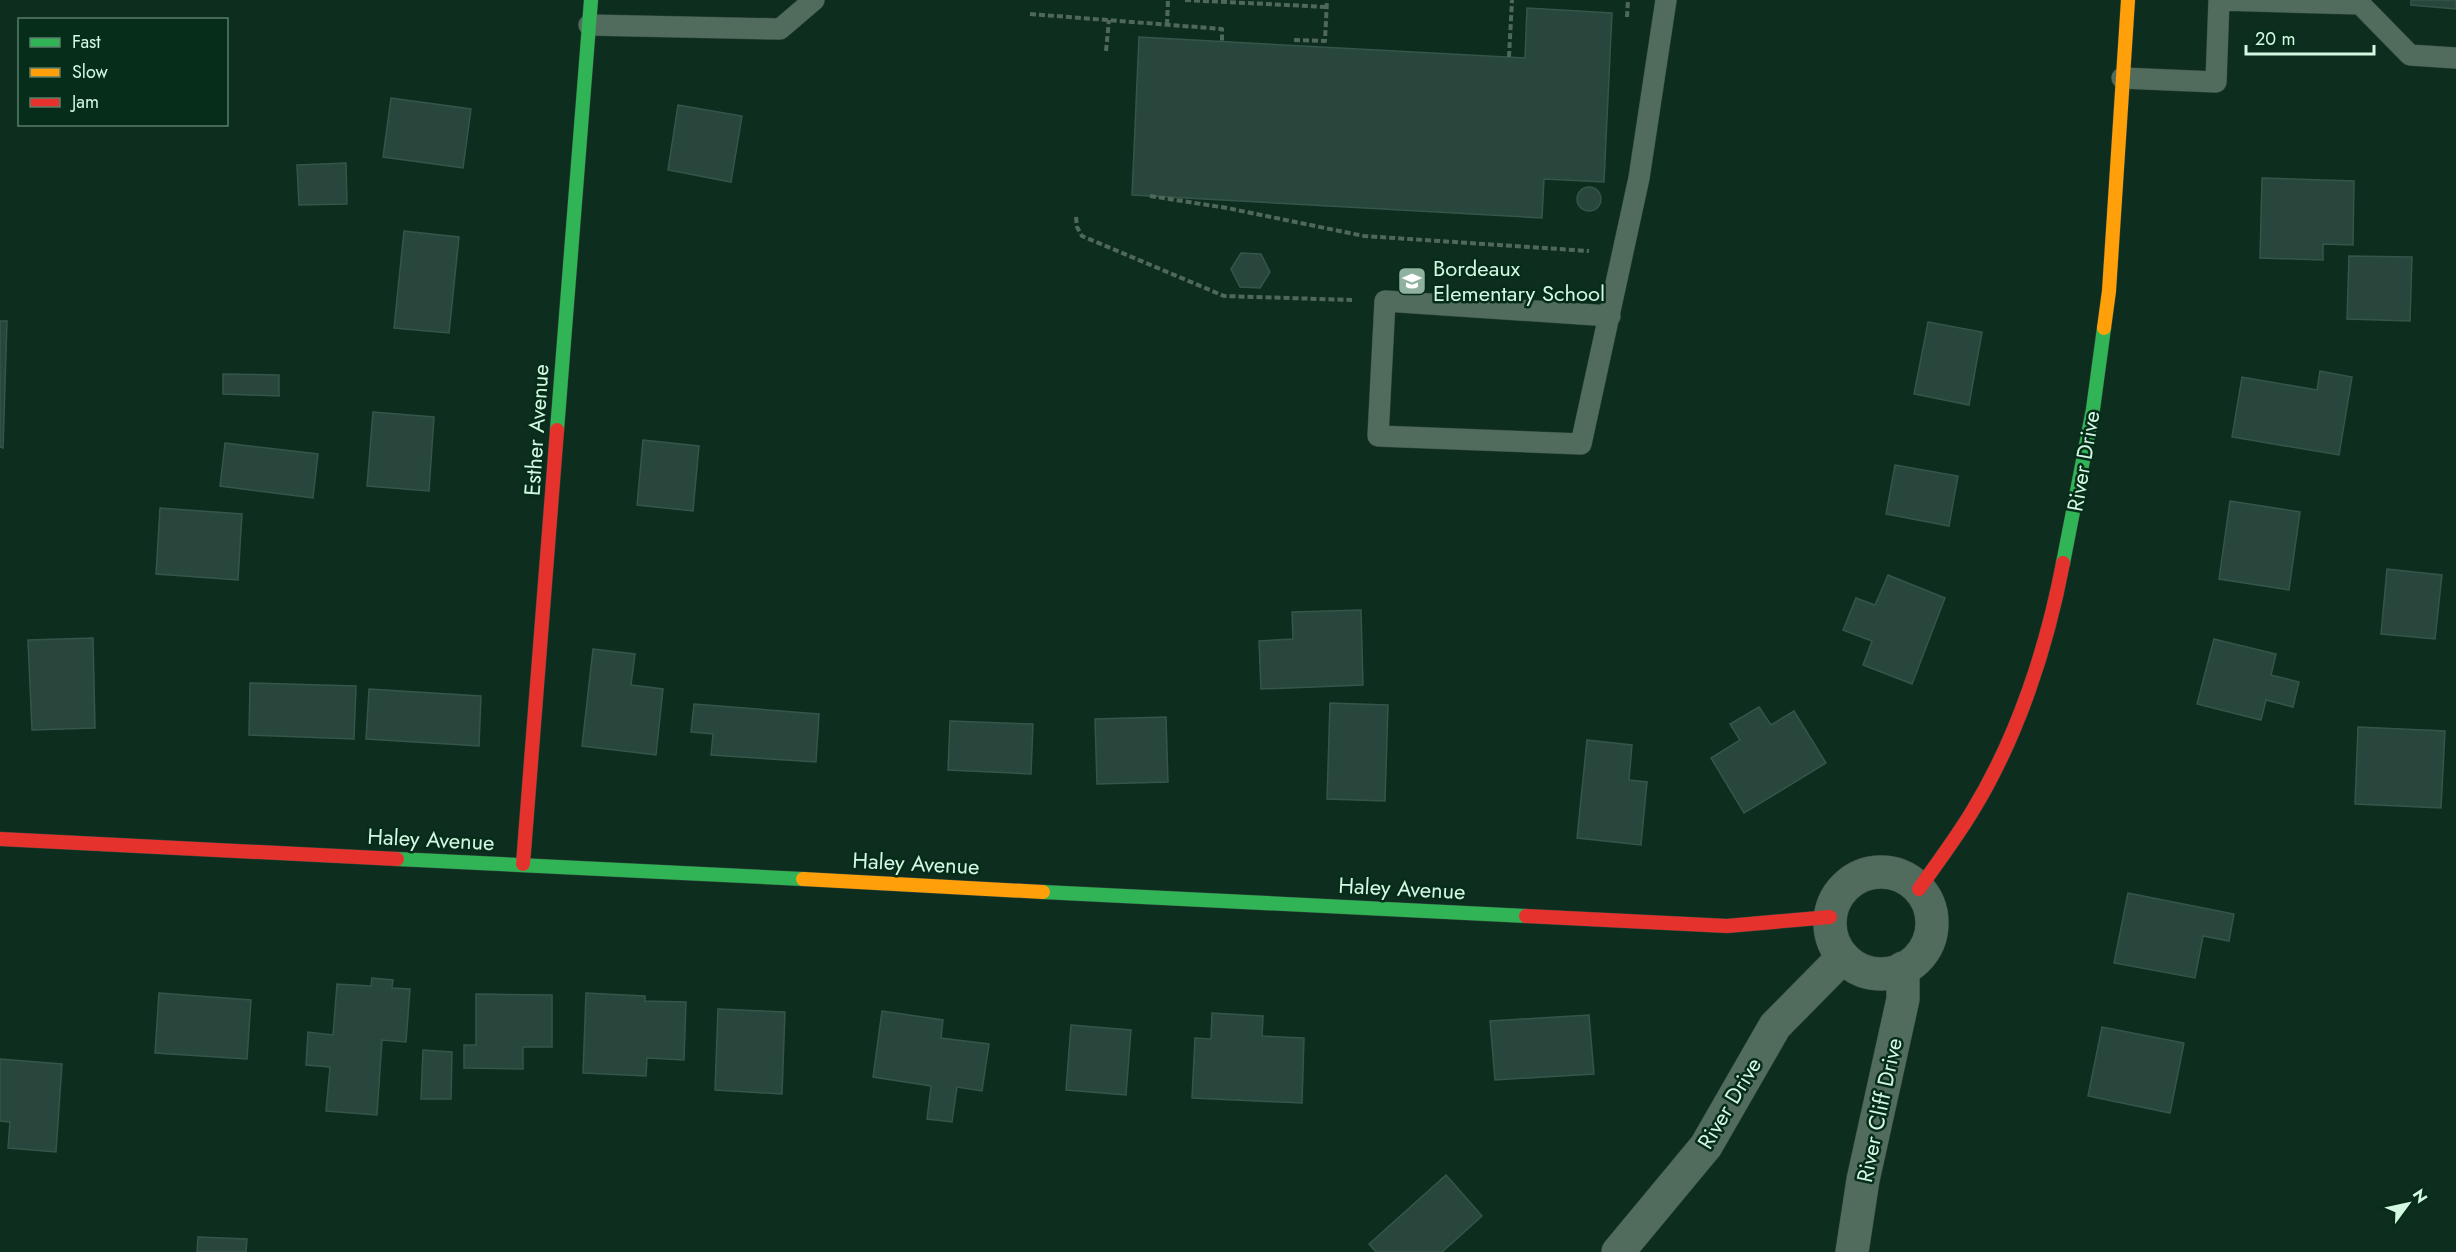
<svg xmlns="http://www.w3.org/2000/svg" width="2456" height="1252" viewBox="0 0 2456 1252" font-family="Jost,sans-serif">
<rect width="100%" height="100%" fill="#0d2d1e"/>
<g fill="#29463c" stroke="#35554b" stroke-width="1.5">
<polygon points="2411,0 2456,0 2456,9 2411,5"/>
<polygon points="1527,8 1612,13 1604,182 1544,179 1542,218 1132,195 1139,37 1525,58"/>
<polygon points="391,98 471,109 463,168 383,157"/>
<polygon points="678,105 742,116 731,182 668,170"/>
<polygon points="346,163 347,204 299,205 297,165"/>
<polygon points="2262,178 2354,181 2353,245 2323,244 2323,260 2260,258"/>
<circle cx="1589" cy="199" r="12"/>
<polygon points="404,231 459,237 449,333 394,328"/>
<polygon points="1241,253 1261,254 1270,272 1260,288 1240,287 1231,269"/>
<polygon points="2349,256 2412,257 2410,321 2347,319"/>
<polygon points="0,321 7,321 3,448 0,447"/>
<polygon points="1928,322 1982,332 1969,405 1914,394"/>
<polygon points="2320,371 2352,377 2339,455 2232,437 2242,377 2317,390"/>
<polygon points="223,374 279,375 279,396 223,394"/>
<polygon points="373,412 434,417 429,491 367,486"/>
<polygon points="643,440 699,446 693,511 637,505"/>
<polygon points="225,443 318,454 313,498 220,486"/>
<polygon points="1895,465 1958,476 1949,526 1886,514"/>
<polygon points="2230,501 2300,512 2289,590 2219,579"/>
<polygon points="160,508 242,514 238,580 156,574"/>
<polygon points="2387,569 2442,575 2435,639 2381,634"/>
<polygon points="1888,575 1945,598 1912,684 1863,665 1872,641 1843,630 1856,598 1875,605"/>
<polygon points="1361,610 1363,685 1261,689 1259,641 1293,639 1292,612"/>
<polygon points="93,638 95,728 32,730 28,640"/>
<polygon points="2214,639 2276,654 2271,675 2299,682 2293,707 2266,700 2261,720 2197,704"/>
<polygon points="593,649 635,654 631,685 663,689 656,755 582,746"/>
<polygon points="250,683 356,686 354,739 249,735"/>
<polygon points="369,689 481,696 479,746 366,739"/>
<polygon points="1330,703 1388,705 1385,801 1327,799"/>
<polygon points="694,704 819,714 816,762 711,755 713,734 691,732"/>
<polygon points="1759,707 1771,725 1794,711 1826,763 1744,813 1711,758 1740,740 1730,724"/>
<polygon points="1166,717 1168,782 1097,784 1095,719"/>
<polygon points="950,721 1033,724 1031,774 948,770"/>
<polygon points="2358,727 2445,731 2441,808 2355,804"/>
<polygon points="1587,740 1632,745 1629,780 1647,782 1641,845 1577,838"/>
<polygon points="2128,893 2234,914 2229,941 2203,936 2195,978 2114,963"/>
<polygon points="372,978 393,980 392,988 410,989 406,1042 382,1040 377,1115 326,1111 330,1067 306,1065 308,1032 333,1035 337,984 371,986"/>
<polygon points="159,993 251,1000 247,1059 155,1053"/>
<polygon points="586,993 645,996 645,1001 686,1002 684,1060 647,1058 646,1076 583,1073"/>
<polygon points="476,994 552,995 552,1047 523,1047 523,1069 464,1068 464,1045 476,1045"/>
<polygon points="718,1009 785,1012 782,1094 715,1090"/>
<polygon points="882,1011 943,1020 941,1038 989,1044 982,1091 957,1087 952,1122 927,1119 931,1086 873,1077"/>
<polygon points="1212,1013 1263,1016 1262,1036 1304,1038 1302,1103 1192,1098 1195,1038 1211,1039"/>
<polygon points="1589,1015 1594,1074 1495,1080 1490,1021"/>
<polygon points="1071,1025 1131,1030 1126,1095 1066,1090"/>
<polygon points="2102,1027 2184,1043 2170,1113 2088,1096"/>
<polygon points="423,1050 452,1052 451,1099 421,1099"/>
<polygon points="0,1059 62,1064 56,1152 8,1148 10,1122 0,1121"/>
<polygon points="1446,1175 1482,1216 1442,1252 1376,1252 1369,1244"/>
<polygon points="198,1237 247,1239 246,1252 197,1252"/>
</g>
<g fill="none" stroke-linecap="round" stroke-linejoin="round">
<g stroke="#31473c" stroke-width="22">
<g id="lane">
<polyline points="589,25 780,29 814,0"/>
<polyline points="2122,78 2216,82 2219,0 2360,4 2410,55 2456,58"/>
<polyline points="1610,316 1385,301 1378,436 1581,444 1639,178 1666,0"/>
</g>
</g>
<g stroke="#31473c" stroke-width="34">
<g id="street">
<circle cx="1881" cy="923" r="51"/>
<polyline points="1618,1252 1706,1146 1775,1026 1843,957"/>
<polyline points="1852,1252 1863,1180 1903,999 1903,968"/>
</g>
</g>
<g stroke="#31473c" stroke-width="15">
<g id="fast">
<polyline points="557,430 591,0"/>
<polyline points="2063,563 2093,409 2104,328"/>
<polyline points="397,859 803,879"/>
<polyline points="1043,892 1526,916"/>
</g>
</g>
<g stroke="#31473c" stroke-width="15">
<g id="slow">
<polyline points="2104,328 2109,291 2128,0"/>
<polyline points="803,879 1043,892"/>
</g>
</g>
<g stroke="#31473c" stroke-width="15">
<g id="jam">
<polyline points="0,839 397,859"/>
<polyline points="523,864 557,430"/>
<path d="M1919 889C1937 863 1957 837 1973 810 2018 736 2047 647 2063 563"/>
<polyline points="1526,916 1727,926 1830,917"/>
</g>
</g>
<g stroke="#50685b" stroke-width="4" stroke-dasharray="6 3" stroke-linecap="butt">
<polyline points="1185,0 1327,7"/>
<polyline points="1030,14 1222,29 1222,41"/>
<polyline points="1627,17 1628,0"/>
<polyline points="1167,25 1168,0"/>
<polyline points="1294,40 1325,41 1327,0"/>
<polyline points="1106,51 1109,20"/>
<polyline points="1509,57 1512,0"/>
<polyline points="1150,196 1227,208 1364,236 1589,251"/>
<polyline points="1076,217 1077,227 1082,236 1224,296 1352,300"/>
</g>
<use href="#lane" stroke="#516b5d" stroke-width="21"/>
<use href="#street" stroke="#516b5d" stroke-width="33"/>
<use href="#fast" stroke="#30b455" stroke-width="14"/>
<use href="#slow" stroke="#ff9f0a" stroke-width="14"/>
<use href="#jam" stroke="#e5322d" stroke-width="14"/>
</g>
<defs>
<g id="school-square" transform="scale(1.5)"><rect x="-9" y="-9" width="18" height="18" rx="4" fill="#8fb19d" stroke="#062d1a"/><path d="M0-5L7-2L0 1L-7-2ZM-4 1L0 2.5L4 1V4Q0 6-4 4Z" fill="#fff"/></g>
</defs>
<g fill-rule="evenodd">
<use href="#school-square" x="1412" y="281"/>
</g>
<g text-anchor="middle" stroke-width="5" stroke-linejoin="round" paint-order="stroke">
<g font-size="22" fill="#d5f8e2" stroke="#062d1a" text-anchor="start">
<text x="1433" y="276">Bordeaux<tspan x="1433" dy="25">Elementary School</tspan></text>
</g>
<g font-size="22" fill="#d5f8e2" stroke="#062d1a">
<text transform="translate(536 430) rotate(-86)" y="8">Esther Avenue</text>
<text transform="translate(2083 461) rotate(-80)" y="8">River Drive</text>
<text transform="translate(431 839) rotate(3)" y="8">Haley Avenue</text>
<text transform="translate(916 863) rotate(3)" y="8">Haley Avenue</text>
<text transform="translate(1402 888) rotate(3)" y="8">Haley Avenue</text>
<text transform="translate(1729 1103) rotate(-59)" y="8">River Drive</text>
<text transform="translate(1879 1110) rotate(-78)" y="8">River Cliff Drive</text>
</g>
</g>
<rect x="18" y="18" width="210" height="108" fill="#062d1a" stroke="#597e6a" stroke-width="1.5"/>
<rect x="30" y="38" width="30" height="9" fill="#30b455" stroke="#597e6a" stroke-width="1.5"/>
<text x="72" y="48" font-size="18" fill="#d5f8e2">Fast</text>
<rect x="30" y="68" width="30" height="9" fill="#ff9f0a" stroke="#597e6a" stroke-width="1.5"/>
<text x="72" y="78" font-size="18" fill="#d5f8e2">Slow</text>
<rect x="30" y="98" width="30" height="9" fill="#e5322d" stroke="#597e6a" stroke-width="1.5"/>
<text x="72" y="108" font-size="18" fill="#d5f8e2">Jam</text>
<g transform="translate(2408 1204) rotate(57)" stroke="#062d1a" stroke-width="4.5" paint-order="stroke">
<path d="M0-4.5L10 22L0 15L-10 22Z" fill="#d5f8e2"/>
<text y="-9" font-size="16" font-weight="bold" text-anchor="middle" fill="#d5f8e2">N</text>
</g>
<path d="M2246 45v9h128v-9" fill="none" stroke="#d5f8e2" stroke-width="3"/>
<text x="2255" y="45" font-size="18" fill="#d5f8e2" stroke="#062d1a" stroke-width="4.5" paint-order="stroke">20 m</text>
</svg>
